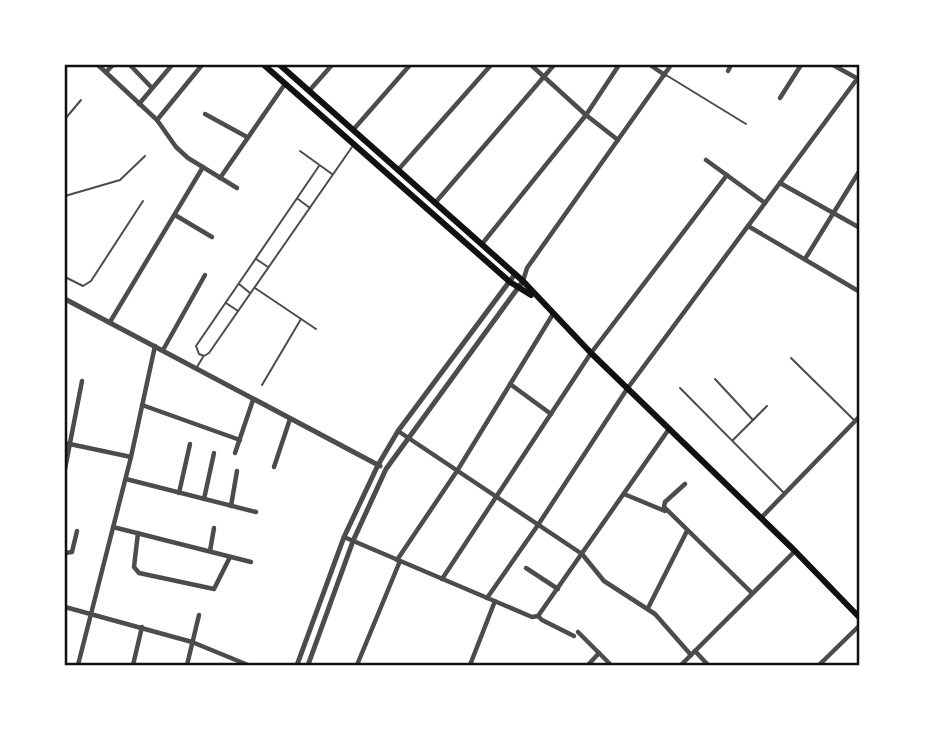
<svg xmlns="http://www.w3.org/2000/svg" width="925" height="730" viewBox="0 0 925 730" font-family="'PT Sans Narrow',sans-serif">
<rect width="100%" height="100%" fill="#fff"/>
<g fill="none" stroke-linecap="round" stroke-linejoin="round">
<g stroke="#4c4c4c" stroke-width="2">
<polyline points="666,75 746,124"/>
<polyline points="65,119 81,100"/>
<polyline points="300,151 332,174"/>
<polyline points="319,166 196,346 199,354 204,356 209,353 352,147"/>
<polyline points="65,196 120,180 145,156"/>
<polyline points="298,199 310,208"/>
<polyline points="256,259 268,267"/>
<polyline points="65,277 83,286 91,281 143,201"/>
<polyline points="239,284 250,293"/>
<polyline points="255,288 316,329"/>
<polyline points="226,303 238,311"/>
<polyline points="791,358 855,421"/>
<polyline points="197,367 203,357"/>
<polyline points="715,379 753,420"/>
<polyline points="262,385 301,319"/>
<polyline points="680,388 784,493"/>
<polyline points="733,440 767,406"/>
</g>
<g stroke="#4c4c4c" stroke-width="4.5">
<polyline points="98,65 157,120 202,65"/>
<polyline points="130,65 152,88"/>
<polyline points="531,65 586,115 618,140"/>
<polyline points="650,65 665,75"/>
<polyline points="833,65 860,80"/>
<polyline points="728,71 731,65"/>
<polyline points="106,72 113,65"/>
<polyline points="309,91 332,65"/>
<polyline points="780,98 801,65"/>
<polyline points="139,104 172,65"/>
<polyline points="205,114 247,137"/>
<polyline points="157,120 176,147 188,158 237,188"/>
<polyline points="353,130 410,65"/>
<polyline points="706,160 765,203"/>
<polyline points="398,170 491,65"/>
<polyline points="220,178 285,84"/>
<polyline points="780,183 860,228"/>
<polyline points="435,203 554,65"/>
<polyline points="175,215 212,237"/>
<polyline points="748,226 860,292"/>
<polyline points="482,244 586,115 619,65"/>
<polyline points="805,259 860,170"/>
<polyline points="523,281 527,268 671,65"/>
<polyline points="110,322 203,167"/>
<polyline points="163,350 205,275"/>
<polyline points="510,384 551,414"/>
<polyline points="142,405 240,440"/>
<polyline points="398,431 582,554 604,581 655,614 691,655"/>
<polyline points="65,443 131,457"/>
<polyline points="235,453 253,400"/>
<polyline points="274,467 290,419"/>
<polyline points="65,469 82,381"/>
<polyline points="126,479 256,512"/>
<polyline points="685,484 665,502 664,507 752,593"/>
<polyline points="179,493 190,444"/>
<polyline points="624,494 665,511"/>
<polyline points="204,499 214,453"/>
<polyline points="231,506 237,471"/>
<polyline points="761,518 860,416"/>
<polyline points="113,527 251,562"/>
<polyline points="138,533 134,567 139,573 214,589 230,557"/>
<polyline points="344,537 532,617 538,616 669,429"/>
<polyline points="210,551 214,528"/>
<polyline points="65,553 72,552 77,531"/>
<polyline points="397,560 457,471 553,314"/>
<polyline points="526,568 558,589"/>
<polyline points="442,579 591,353 727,175"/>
<polyline points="487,598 538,525 627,389 860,75"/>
<polyline points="65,607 192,642 248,665"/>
<polyline points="648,608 687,531"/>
<polyline points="538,616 542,620 574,636"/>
<polyline points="578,632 611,665"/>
<polyline points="695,651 708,665"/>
<polyline points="78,665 131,457 155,346"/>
<polyline points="133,665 142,627"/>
<polyline points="187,665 199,615"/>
<polyline points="357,665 400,561"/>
<polyline points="470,665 495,601"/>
<polyline points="588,665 599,653"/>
<polyline points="681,665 795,551"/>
<polyline points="819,665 860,625"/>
</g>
<g stroke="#4c4c4c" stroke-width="5">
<polyline points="65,299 380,466"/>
<polyline points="297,665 344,537 378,465 398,431 515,274"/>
<polyline points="308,665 353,541 386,469 523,281"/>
</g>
<g stroke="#111" stroke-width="6">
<polyline points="264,65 510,282 531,295"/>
<polyline points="280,65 523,281 591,353 795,551 860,618"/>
</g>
</g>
<rect width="925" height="730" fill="none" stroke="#ffffff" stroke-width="133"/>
<rect x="66" y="66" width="792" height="598" fill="none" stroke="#111" stroke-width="2.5"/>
</svg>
